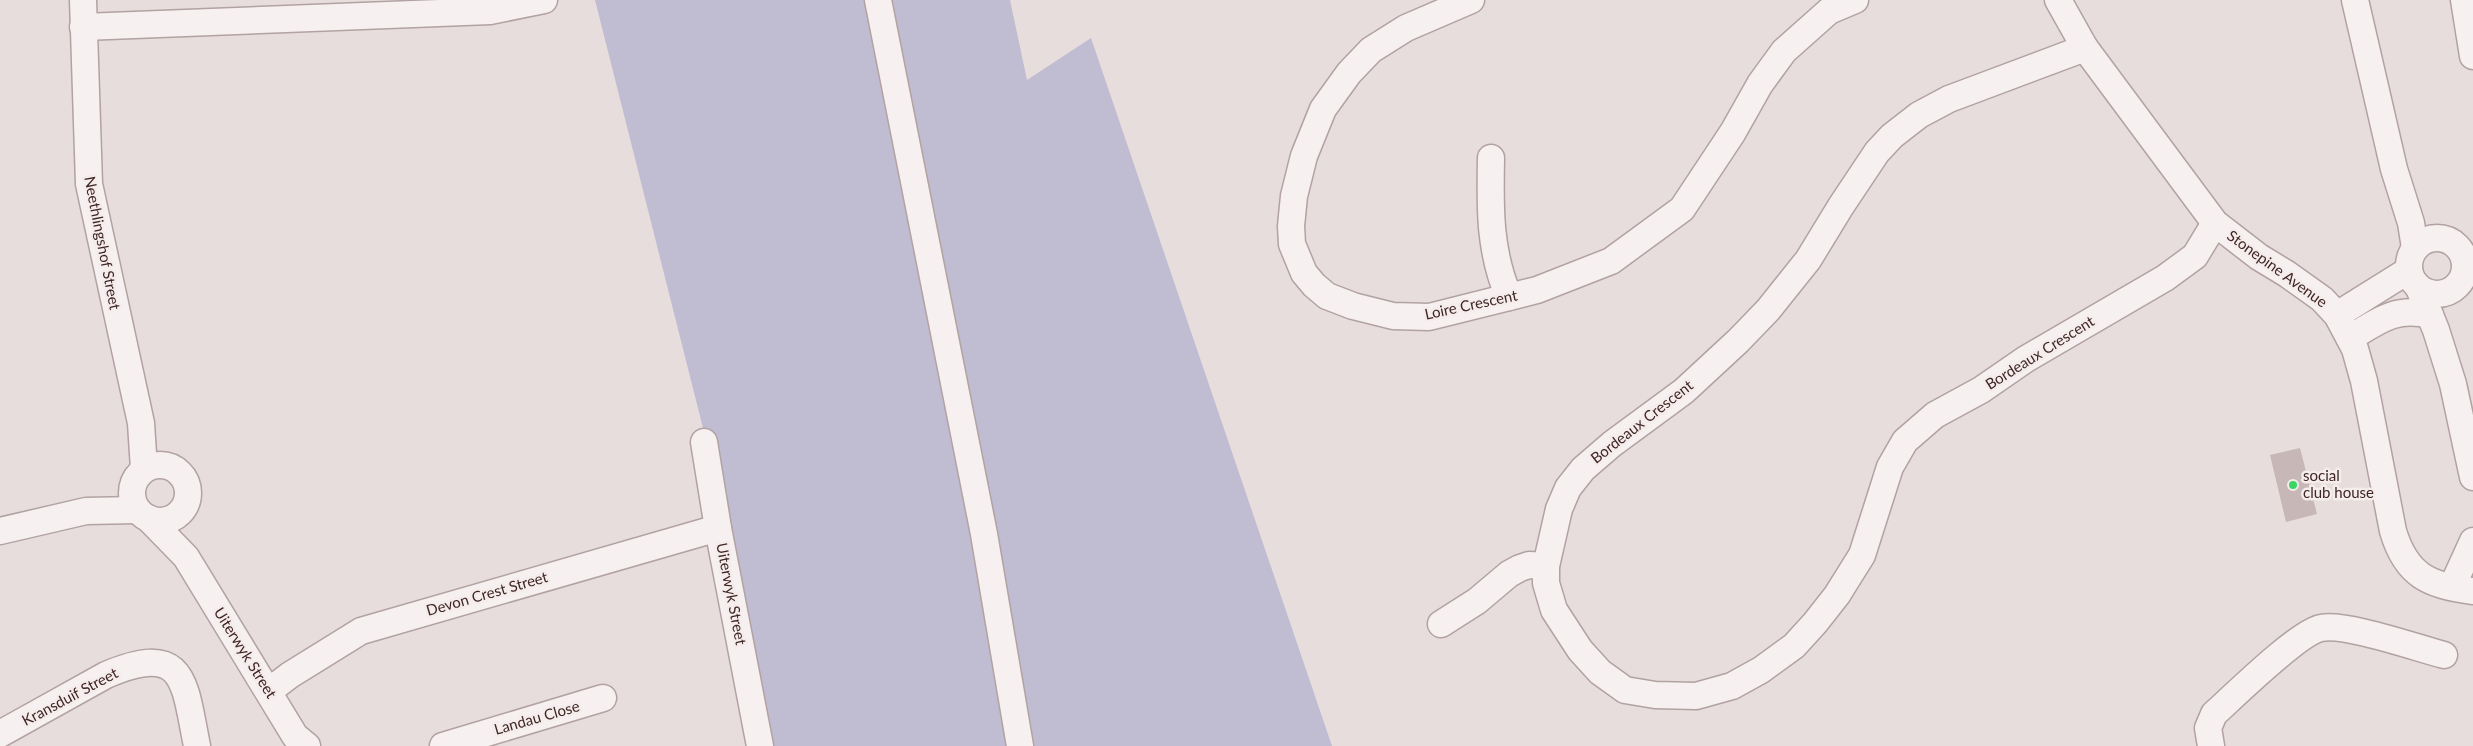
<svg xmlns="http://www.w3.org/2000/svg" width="2473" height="746" viewBox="0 0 2473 746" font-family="Lato,sans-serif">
<rect width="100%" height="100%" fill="#e8dddd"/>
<polygon fill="#c0bdd2" points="595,0 1010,0 1027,80 1091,38 1332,746 767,746 706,440"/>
<polygon fill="#c8b7b7" points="2300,448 2317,514 2286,522 2270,455"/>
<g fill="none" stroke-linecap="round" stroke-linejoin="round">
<g stroke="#b2a2a2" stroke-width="29">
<g id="minor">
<polyline points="83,0 89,184 141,423 144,469"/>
<polyline points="878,0 984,534 1020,746"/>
<polyline points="1471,0 1406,28 1371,50 1349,73 1323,109 1304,156 1294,196 1291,226 1292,244 1304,273 1314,285 1327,296 1353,306 1393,316 1429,317 1537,290 1611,261 1682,209 1733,132 1760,84 1784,51 1829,11 1855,0"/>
<path d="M2058 0 2085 48 2215 223 2259 257 2287 274 2322 299 2337 315 2355 349 2364 381 2393 531C2406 575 2429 586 2473 591"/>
<polyline points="2355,0 2394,169 2411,223 2415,248"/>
<polyline points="2464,0 2473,56"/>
<polyline points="83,27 490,11 544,0"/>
<polyline points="2085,48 1949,99 1919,115 1892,136 1877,152 1841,206 1808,260 1768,310 1738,341 1684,391 1612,444 1583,469 1568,488 1559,509 1546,566 1546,583 1554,610 1580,650 1600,672 1625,690 1655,695 1696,696 1732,686 1761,670 1794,646 1815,623 1837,595 1862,555 1890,467 1905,441 1935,415 1981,390 2026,359 2165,278 2195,256 2215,223"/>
<path d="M1491 158C1490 207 1489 251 1509 297"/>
<circle cx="2437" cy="266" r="28"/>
<polyline points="2419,288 2436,330 2453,384 2473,477"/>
<polyline points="2337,315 2409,270"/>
<path d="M2350 338C2378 321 2396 306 2430 315"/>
<polyline points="704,442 718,528 760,746"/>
<circle cx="160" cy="493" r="28"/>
<polyline points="148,518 186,557 295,736 307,746"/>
<polyline points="0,531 86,511 137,510"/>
<polyline points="2452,587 2473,541"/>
<polyline points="1441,624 1477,601 1509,574 1520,568 1529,565 1546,566"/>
<polyline points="269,691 290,675 361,631 718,528"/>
<path d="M0 734 106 675C186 641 184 682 197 746"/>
<polyline points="443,746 603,698"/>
<path d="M2211 746 2208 728 2214 714C2235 695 2299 632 2321 628 2346 623 2417 648 2444 655"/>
</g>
</g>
<use href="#minor" stroke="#f6f0f0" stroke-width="26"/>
</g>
<circle fill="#39d661" stroke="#f5ecec" stroke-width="2" cx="2293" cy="485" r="5"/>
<g text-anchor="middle" stroke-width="5" stroke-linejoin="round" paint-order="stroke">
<g font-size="15" fill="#3f2625" stroke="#f5ecec">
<text transform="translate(102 243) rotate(79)" y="5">Neethlingshof Street</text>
<text transform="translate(2277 269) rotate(36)" y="5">Stonepine Avenue</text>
<text transform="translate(1471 305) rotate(-12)" y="5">Loire Crescent</text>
<text transform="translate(2040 353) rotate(-32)" y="5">Bordeaux Crescent</text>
<text transform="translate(1642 422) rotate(-38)" y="5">Bordeaux Crescent</text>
<text transform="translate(487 594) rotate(-16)" y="5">Devon Crest Street</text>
<text transform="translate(731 594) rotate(79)" y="5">Uiterwyk Street</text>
<text transform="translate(245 653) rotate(58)" y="5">Uiterwyk Street</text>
<text transform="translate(70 697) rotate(-28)" y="5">Kransduif Street</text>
<text transform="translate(537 718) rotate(-16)" y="5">Landau Close</text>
</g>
<g font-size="15" fill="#3f2625" stroke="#f5ecec" text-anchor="start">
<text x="2303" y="481">social<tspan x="2303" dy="17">club house</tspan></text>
</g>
</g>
</svg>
